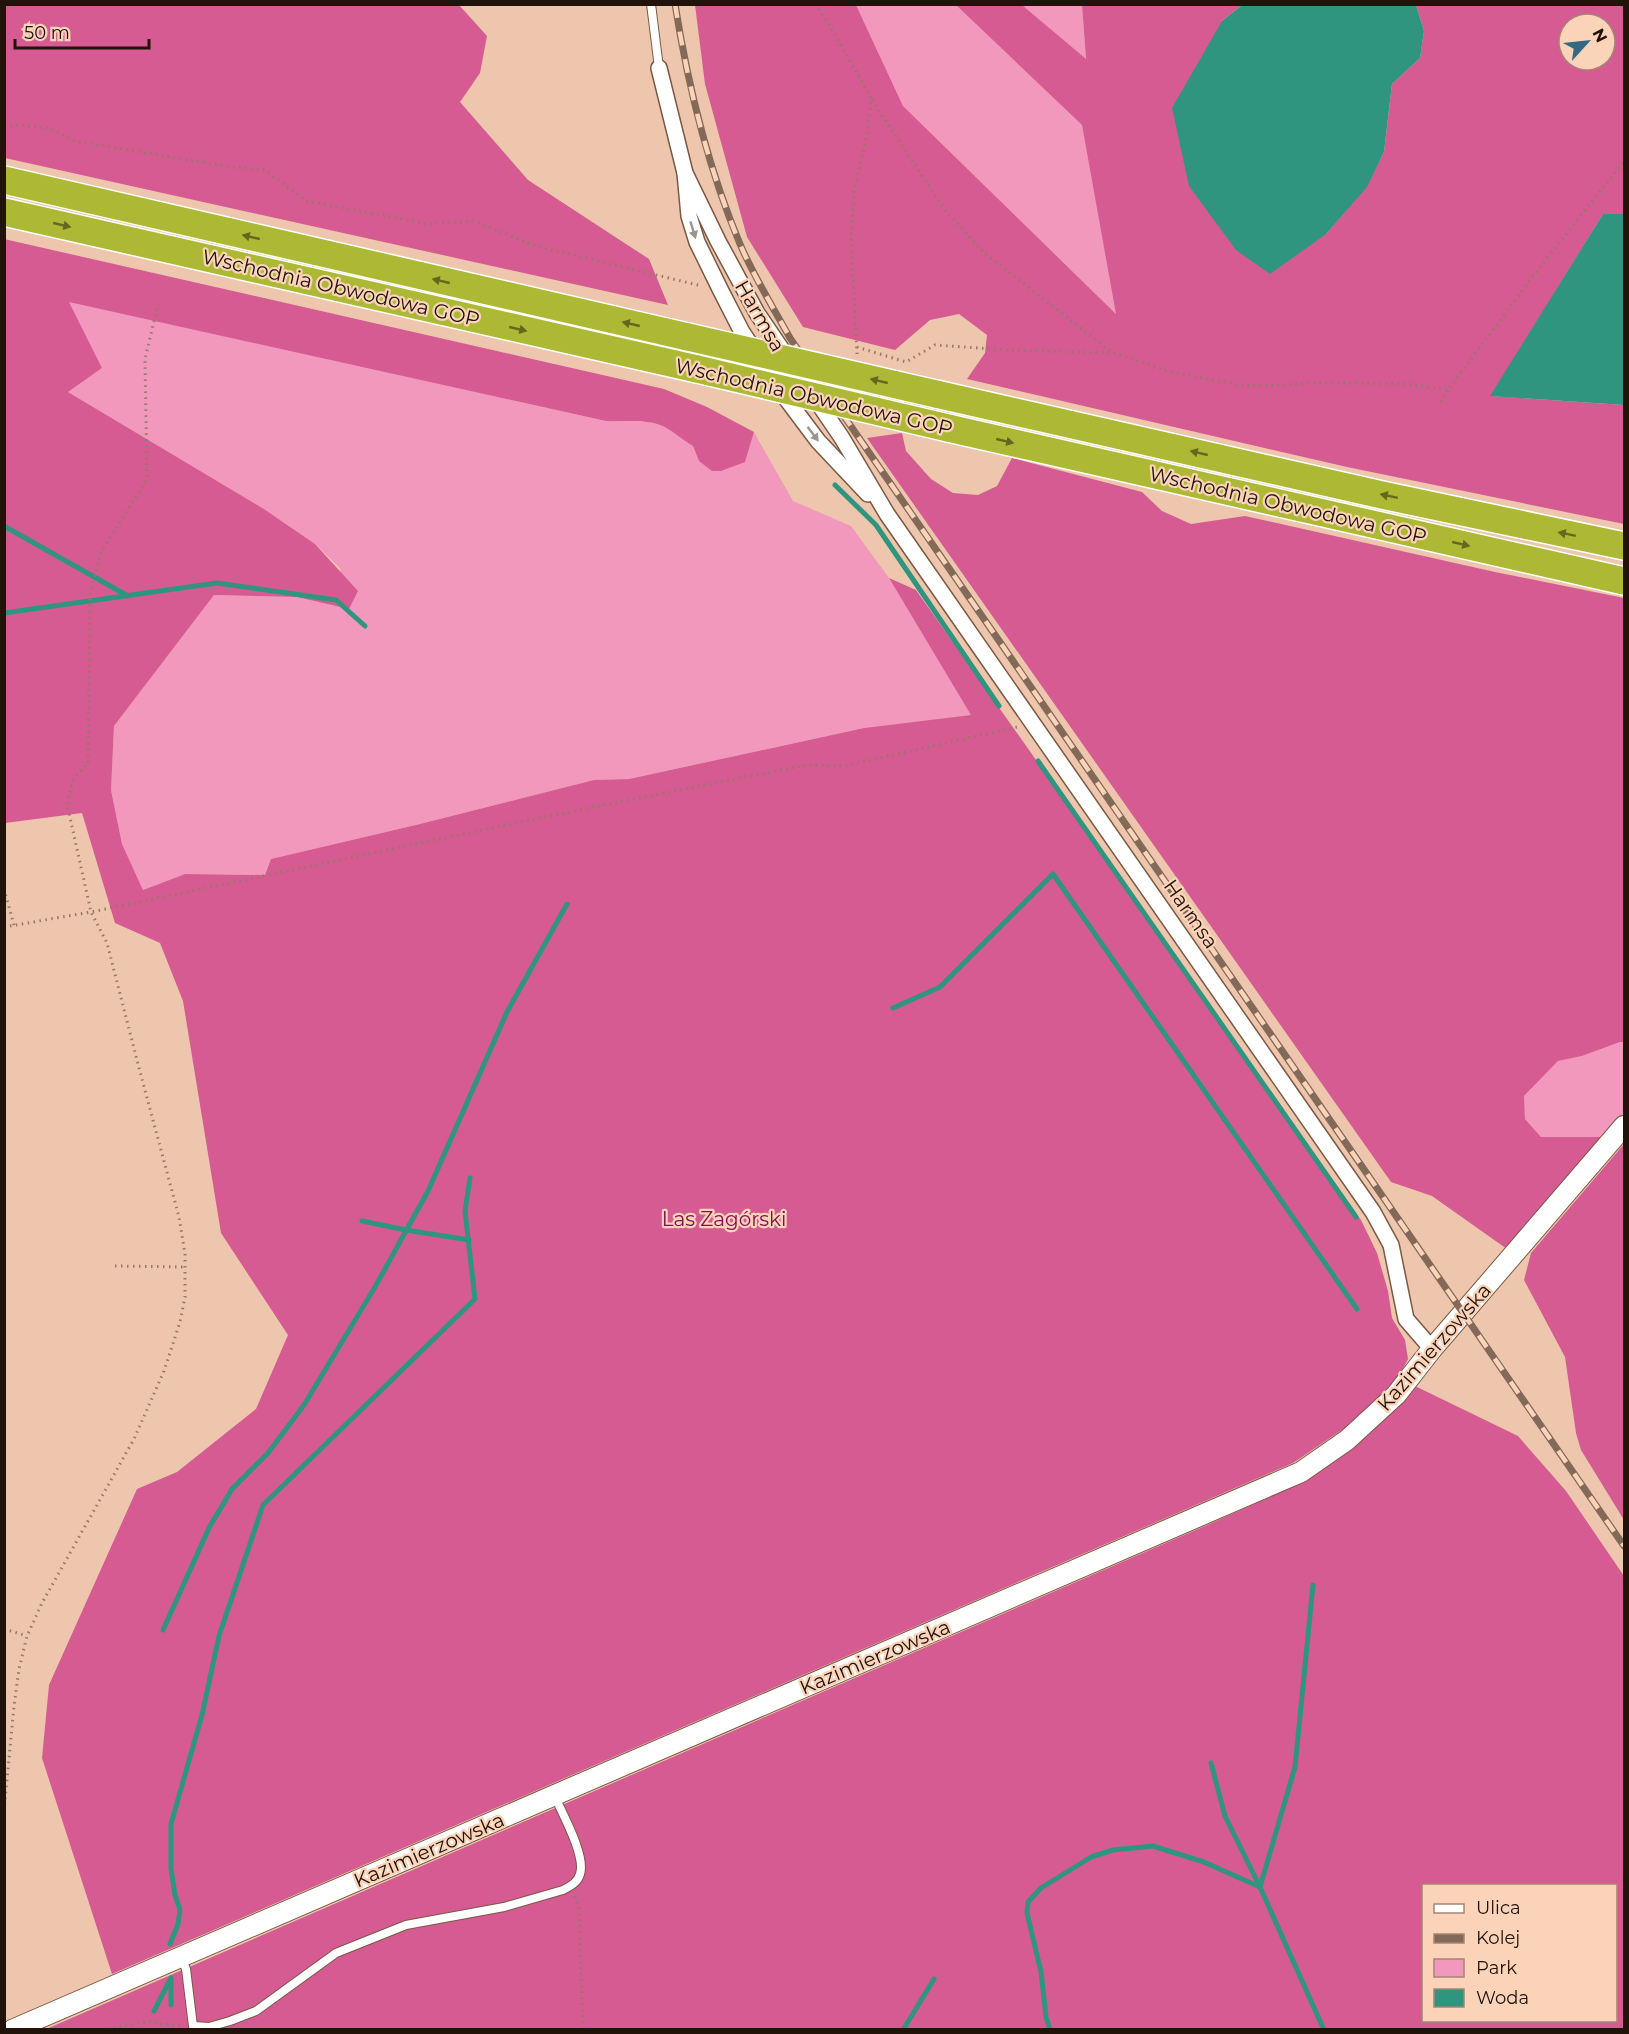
<svg xmlns="http://www.w3.org/2000/svg" width="1629" height="2034" viewBox="0 0 1629 2034" font-family="Montserrat,sans-serif">
<rect width="100%" height="100%" fill="#edc6ad"/>
<g fill="#f298bc">
<polygon points="856,5 956,5 1082,125 1117,315 903,106"/>
<polygon points="1022,5 1082,5 1086,60"/>
<path d="M68 301 606 421C623 422 643 419 660 425 671 429 682 440 693 446L699 461 745 462 754 432 793 501 851 526 889 578 972 715 864 728 629 779 594 780 420 824 271 859 265 875 185 874 143 890 122 844 111 790 114 726 214 595 297 597 349 609 340 568 315 544 264 509 68 392 102 368Z"/>
<polygon points="1620,1042 1624,1042 1624,1113 1604,1137 1541,1137 1525,1119 1524,1096 1558,1061 1582,1056"/>
</g>
<g fill="#d55b92" fill-rule="evenodd">
<polygon points="5,4 459,5 487,36 480,73 460,102 528,180 649,259 668,305 5,158"/>
<path d="M695 5H856L903 106 1116 314 1082 125 956 5H1022L1086 59 1082 5H1242L1222 21 1326 234 1367 186 1384 152 1392 84 1420 58 1424 31 1416 5H1624V214H1603L1491 396 1624 405V524L1347 467 967 379 985 353 987 335 959 314 930 320 895 350 803 327 747 237 705 84ZM1569 24H1605V60H1569Z"/>
<path d="M4 239 664 389 707 407 754 432 745 462 721 471H712L699 461 693 446C682 440 671 429 660 425 643 419 623 422 606 421L69 302 102 368 68 392 264 509 315 544 358 591 349 609 297 597 214 595 114 726 111 790 122 844 143 890 185 874 265 875 271 859 420 824 594 780 629 779 864 728 971 715 889 578 916 590 1361 1220 1377 1253 1388 1291 1392 1318 1405 1340 1408 1359 1399 1376 1358 1419 1293 1463 112 1974 42 1758 49 1685 137 1489 177 1472 256 1409 288 1335 221 1233 183 1001 160 943 115 923 82 813 5 823Z"/>
<polygon points="902,433 906,451 931,479 953,493 978,495 997,486 1012,458 1142,492 1162,511 1191,524 1245,516 1495,572 1624,598 1624,1042 1620,1042 1582,1056 1558,1061 1524,1096 1525,1119 1541,1137 1604,1137 1507,1249 1432,1196 1391,1182 867,438"/>
<polygon points="1624,1144 1624,1520 1581,1450 1576,1433 1565,1357 1524,1280 1531,1253"/>
<path d="M1415 1386 1518 1436 1566 1491 1624 1576V2029L44 2030 1205 1526C1251 1505 1300 1486 1341 1457 1369 1437 1392 1411 1415 1386ZM1424 1886H1616V2020H1424Z"/>
</g>
<g fill="#30957e">
<polygon points="1242,5 1416,5 1424,31 1420,58 1392,84 1384,152 1367,187 1326,234 1270,274 1236,250 1189,186 1172,108 1222,21"/>
<polygon points="1603,214 1624,214 1624,405 1490,396"/>
</g>
<g fill="none" stroke-linecap="round" stroke-linejoin="round">
<g stroke="#30957e" stroke-width="5">
<polyline points="835,485 876,525 999,706"/>
<polyline points="4,526 128,596"/>
<polyline points="4,613 217,583 336,600 365,626"/>
<polyline points="1038,761 1356,1217"/>
<polyline points="893,1008 940,987 1053,874 1357,1309"/>
<polyline points="362,1221 406,1230 469,1240"/>
<polyline points="163,1630 209,1528 232,1489 268,1453 304,1405 375,1287 428,1191 507,1012 567,904"/>
<polyline points="1211,1763 1225,1816 1260,1887 1324,2030"/>
<polyline points="1260,1887 1295,1767 1313,1585"/>
<polyline points="170,1944 178,1924 180,1910 175,1895 171,1869 171,1824 202,1715 219,1636 263,1505 475,1299 465,1211 470,1178"/>
<polyline points="171,1980 171,2005"/>
<polyline points="154,2011 171,1978"/>
<polyline points="903,2030 934,1979"/>
<polyline points="1050,2030 1046,2017 1041,1972 1027,1913 1028,1902 1041,1888 1091,1857 1113,1850 1153,1846 1204,1862 1260,1887"/>
</g>
<g stroke="#7b5942" stroke-width="10">
<g id="service">
<polyline points="651,4 659,68"/>
<path d="M181 1957 186 1969 193 2026 209 2027 230 2021 256 2011 336 1953 406 1925 504 1907 563 1890C571 1886 578 1882 580 1874 586 1856 563 1815 555 1797"/>
</g>
</g>
<g stroke="#7b5942" stroke-width="18">
<g id="minor">
<polyline points="659,68 685,173 689,216 697,242 721,291 742,332 788,401 818,441 868,494"/>
<polyline points="685,173 718,241 757,313 842,438 887,514 1373,1212 1391,1245 1406,1319 1432,1349"/>
</g>
</g>
<g stroke="#7b5942" stroke-width="22">
<polyline id="tertiary" points="12,2030 1301,1472 1347,1440 1396,1395 1432,1349 1624,1126"/>
</g>
<g stroke="#fff" stroke-width="30">
<g id="motorway">
<polyline points="4,180 688,337"/>
<polyline points="4,212 697,369"/>
<polyline points="936,394 1382,495 1624,546"/>
<polyline points="948,428 1624,581"/>
</g>
</g>
<g stroke="#957967" stroke-width="3" stroke-dasharray="1.5 4.5" stroke-linecap="butt">
<polyline points="815,4 830,26 871,98 867,135 854,191 851,239 857,354"/>
<polyline points="872,100 945,210 983,252 1113,353"/>
<path d="M4 126C34 124 49 126 75 141L225 166 265 170 306 201 429 224 474 221 536 246 702 286"/>
<polyline points="857,347 906,362 935,345 1007,350 1113,353 1167,371 1244,386 1324,383 1410,384 1448,390 1540,267 1624,161"/>
<polyline points="1441,402 1448,390"/>
<polyline points="4,889 14,925"/>
<polyline points="4,927 91,912 559,814 806,765 844,766 1017,727"/>
<polyline points="115,1266 185,1267"/>
<polyline points="4,1629 27,1636"/>
<polyline points="4,1811 14,1706 19,1669 27,1636 42,1603 134,1439 164,1371 180,1322 185,1297 185,1254 179,1217 139,1068 107,943 91,912 67,804 73,780 88,763 90,594 101,552 147,479 145,359 158,304"/>
<polyline points="575,1896 579,1909 583,2030"/>
<polyline points="102,2030 152,2021 159,2024 180,2025"/>
</g>
<use href="#service" stroke="#fff" stroke-width="8"/>
<use href="#minor" stroke="#fff" stroke-width="15"/>
<use href="#tertiary" stroke="#fff" stroke-width="20"/>
<use href="#motorway" stroke="#adb934" stroke-width="27"/>
<g stroke="#836958" stroke-width="7">
<path id="rail" d="M675 4C688 86 708 168 740 244 754 277 773 307 790 338L1624 1546"/>
</g>
<use href="#rail" stroke="#fbd3b9" stroke-width="4.5" stroke-dasharray="14" stroke-linecap="butt"/>
<g stroke="#fff" stroke-width="30" stroke-linecap="butt">
<g id="motorway-bridge">
<polyline points="688,337 936,394"/>
<polyline points="697,369 948,428"/>
</g>
</g>
<use href="#motorway-bridge" stroke="#adb934" stroke-width="27"/>
</g>
<defs><path id="oneway-solid" d="M-6-.8H1V-3.2L6.5 0L1 3.2V.8H-6Z" transform="scale(1.5)"/></defs>
<g fill="#67661f">
<use href="#oneway-solid" transform="translate(62 225) rotate(13)"/>
<use href="#oneway-solid" transform="translate(251 237) rotate(-167)"/>
<use href="#oneway-solid" transform="translate(441 281) rotate(-167)"/>
<use href="#oneway-solid" transform="translate(631 324) rotate(-167)"/>
<use href="#oneway-solid" transform="translate(518 329) rotate(13)"/>
<use href="#oneway-solid" transform="translate(879 381) rotate(-167)"/>
<use href="#oneway-solid" transform="translate(1005 441) rotate(13)"/>
<use href="#oneway-solid" transform="translate(1199 453) rotate(-167)"/>
<use href="#oneway-solid" transform="translate(1389 496) rotate(-168)"/>
<use href="#oneway-solid" transform="translate(1567 534) rotate(-168)"/>
<use href="#oneway-solid" transform="translate(1461 544) rotate(13)"/>
</g>
<g fill="#9b9591">
<use href="#oneway-solid" transform="translate(693 230) rotate(73)"/>
<use href="#oneway-solid" transform="translate(813 434) rotate(53)"/>
</g>
<g text-anchor="middle" stroke-width="4.5" stroke-linejoin="round" paint-order="stroke">
<g font-size="20" fill="#21130a" stroke="#fbd3b9">
<text transform="translate(341 288) rotate(13)" y="7">Wschodnia Obwodowa GOP</text>
<text transform="translate(760 316) rotate(60)" y="7">Harmsa</text>
<text transform="translate(814 397) rotate(13)" y="7">Wschodnia Obwodowa GOP</text>
<text transform="translate(1288 505) rotate(13)" y="7">Wschodnia Obwodowa GOP</text>
<text transform="translate(1191 914) rotate(55)" y="7">Harmsa</text>
<text transform="translate(1434 1347) rotate(-49)" y="7">Kazimierzowska</text>
<text transform="translate(875 1657) rotate(-23)" y="7">Kazimierzowska</text>
<text transform="translate(429 1850) rotate(-23)" y="7">Kazimierzowska</text>
</g>
<g font-size="20" fill="#84114f" stroke="#fbd3b9">
<text x="724" y="1226">Las Zagórski</text>
</g>
</g>
<rect width="1629" height="2034" fill="none" stroke="#21130a" stroke-width="12"/>
<rect x="1422" y="1884" width="195" height="138" fill="#fbd3b9" stroke="#a48673" stroke-width="1.5"/>
<rect x="1434" y="1904" width="30" height="9" fill="#ffffff" stroke="#a48673" stroke-width="1.5"/>
<text x="1476" y="1914" font-size="18" fill="#21130a">Ulica</text>
<rect x="1434" y="1934" width="30" height="9" fill="#836958" stroke="#a48673" stroke-width="1.5"/>
<text x="1476" y="1944" font-size="18" fill="#21130a">Kolej</text>
<rect x="1434" y="1959" width="30" height="18" fill="#f298bc" stroke="#a48673" stroke-width="1.5"/>
<text x="1476" y="1974" font-size="18" fill="#21130a">Park</text>
<rect x="1434" y="1989" width="30" height="18" fill="#30957e" stroke="#a48673" stroke-width="1.5"/>
<text x="1476" y="2004" font-size="18" fill="#21130a">Woda</text>
<g transform="translate(1587 42) rotate(63)"><circle r="28" fill="#fbd3b9" stroke="#a48673" stroke-width="1.5"/>
<path d="M0-4.5L10 22L0 15L-10 22Z" fill="#346884"/>
<text y="-9" font-size="16" font-weight="bold" text-anchor="middle" fill="#21130a">N</text>
</g>
<path d="M15 39v9h134v-9" fill="none" stroke="#21130a" stroke-width="3"/>
<text x="24" y="39" font-size="18" fill="#21130a" stroke="#fbd3b9" stroke-width="4.5" paint-order="stroke">50 m</text>
</svg>
